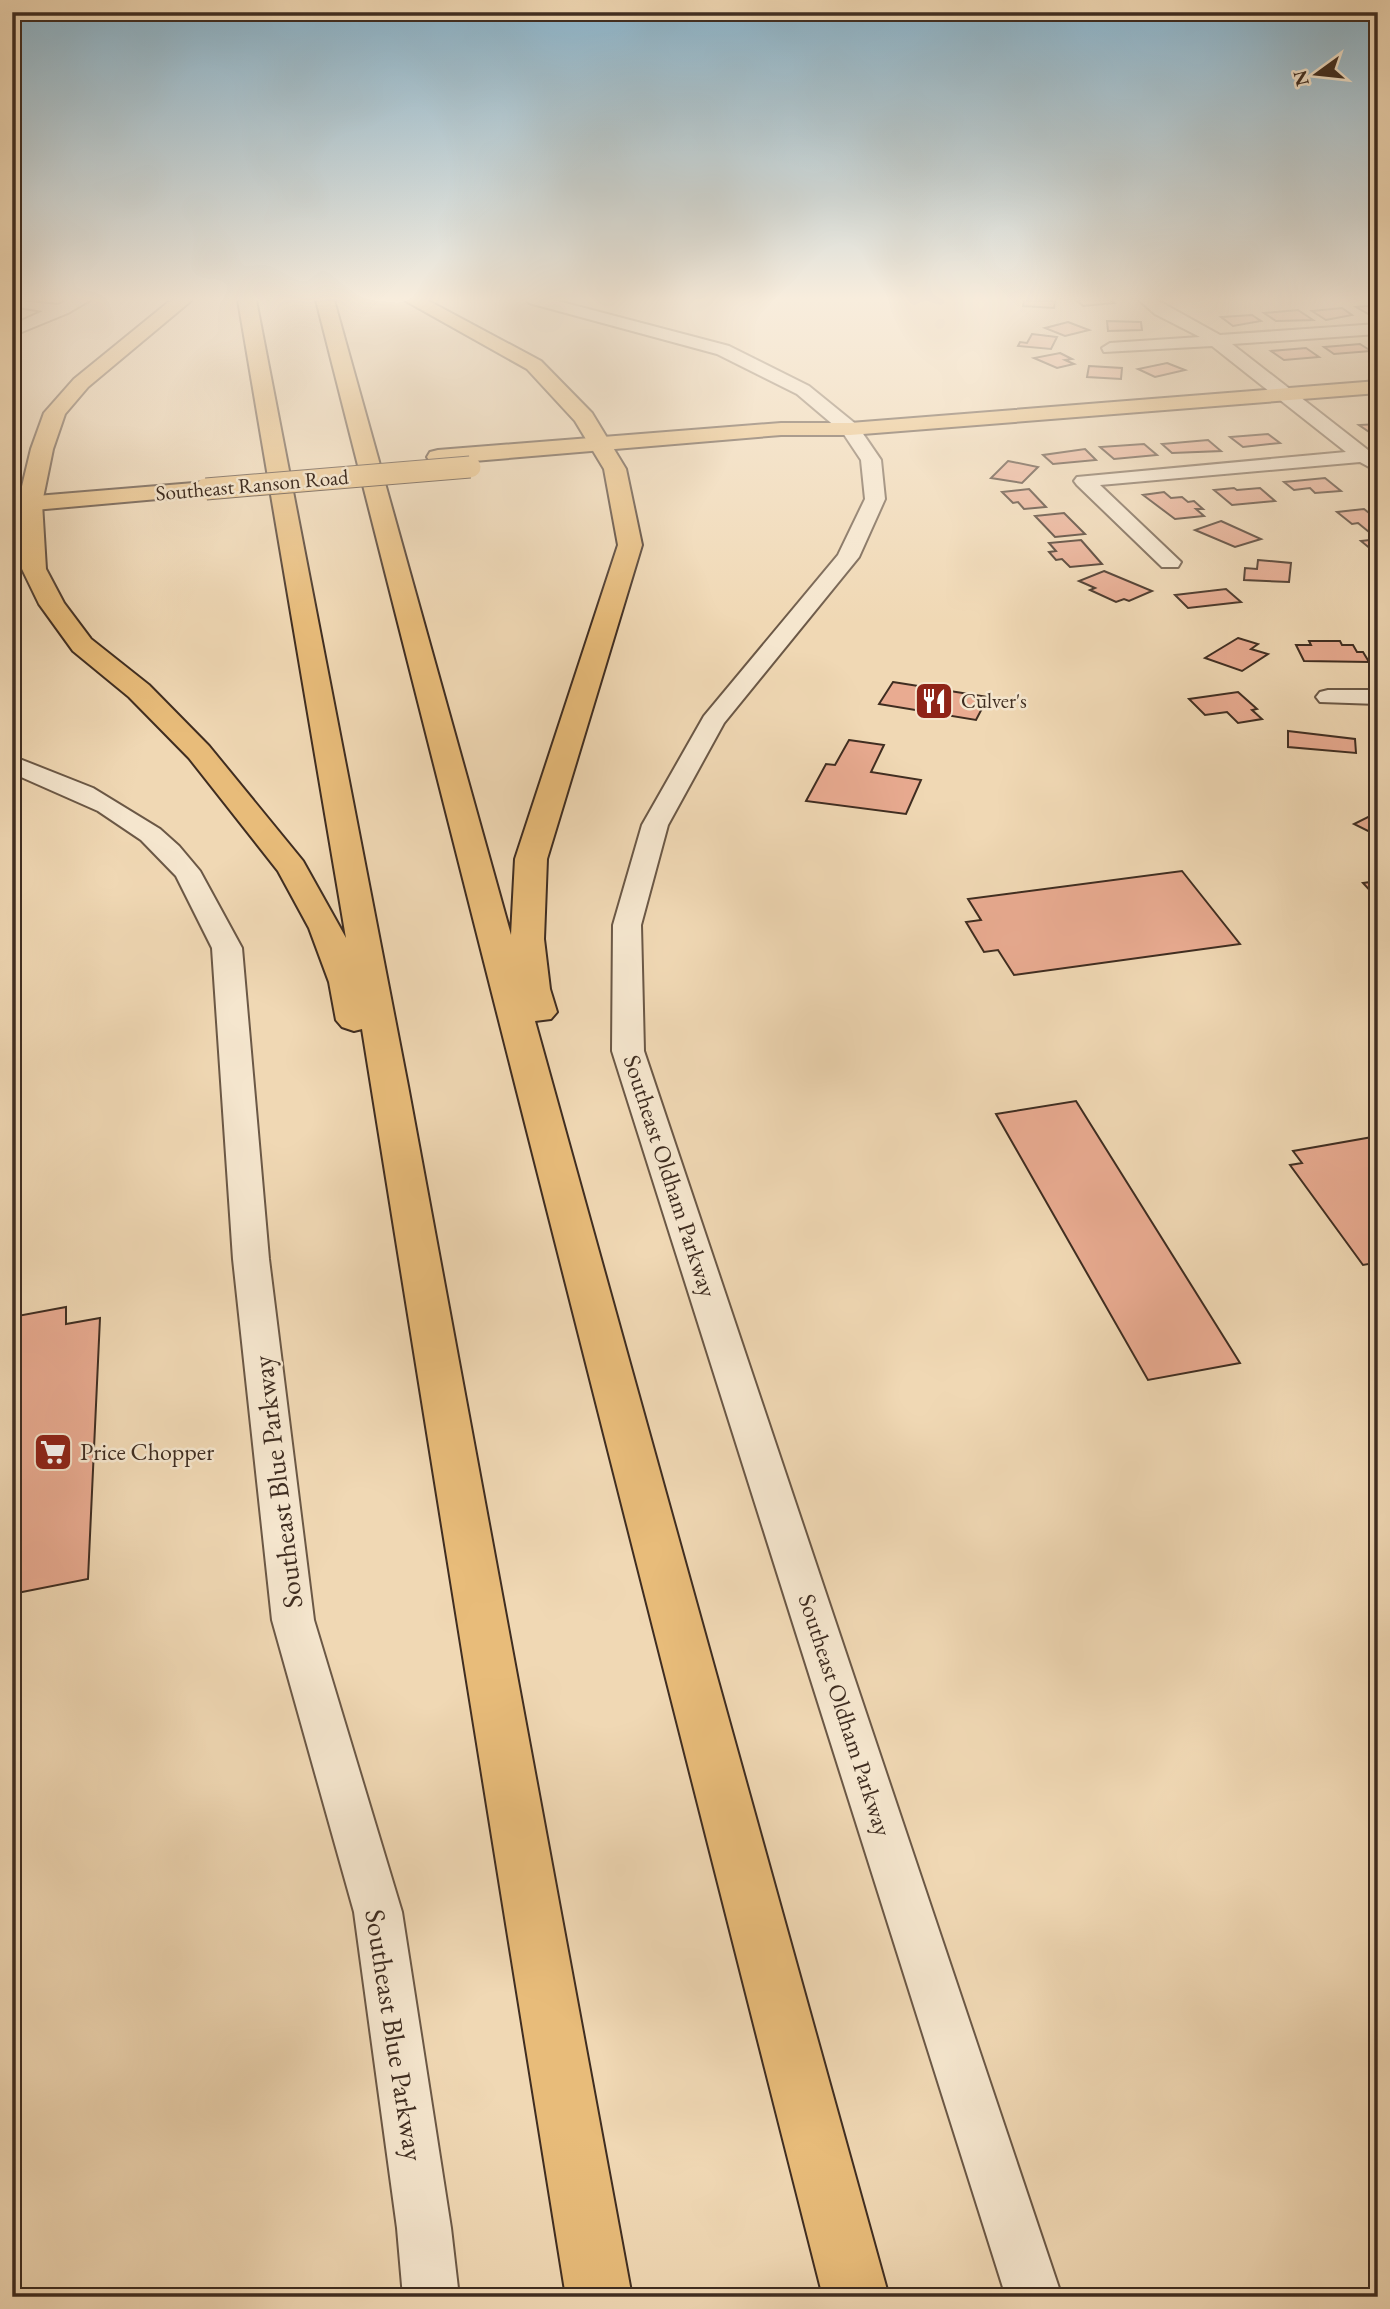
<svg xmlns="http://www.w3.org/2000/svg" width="1390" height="2309" viewBox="0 0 1390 2309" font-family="'EB Garamond',serif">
<rect width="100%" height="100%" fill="#f0d8b4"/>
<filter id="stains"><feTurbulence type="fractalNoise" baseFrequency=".00286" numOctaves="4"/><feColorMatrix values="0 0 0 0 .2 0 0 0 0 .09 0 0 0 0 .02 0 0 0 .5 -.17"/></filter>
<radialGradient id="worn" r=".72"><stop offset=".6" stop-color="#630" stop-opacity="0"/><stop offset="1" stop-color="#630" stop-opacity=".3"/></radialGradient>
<g fill="#e9ab91" stroke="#3f2d21" stroke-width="2">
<polygon points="1024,300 1055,301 1054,308 1023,306"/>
<polygon points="1076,300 1110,300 1114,303 1083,306"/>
<polygon points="1378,305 1378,314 1370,315 1356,307"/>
<polygon points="1342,308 1352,315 1326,320 1312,311"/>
<polygon points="1298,310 1313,320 1276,321 1264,313"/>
<polygon points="1252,315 1261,321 1233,326 1221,317"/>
<polygon points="1107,321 1141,322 1142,330 1108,331"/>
<polygon points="1068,322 1089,330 1065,336 1045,328"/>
<polygon points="1032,334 1057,337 1051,349 1018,346 1020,342 1027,343"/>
<polygon points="1360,344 1371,351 1334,354 1324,347"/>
<polygon points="1306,348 1319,357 1284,360 1271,351"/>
<polygon points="1060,353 1072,359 1065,360 1074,364 1057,368 1034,358"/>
<polygon points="1167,363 1185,370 1155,377 1138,369"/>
<polygon points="1089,366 1122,368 1121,379 1087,377"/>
<polygon points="1378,424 1378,436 1375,436 1359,425"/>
<polygon points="1268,434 1280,443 1243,447 1230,437"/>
<polygon points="1208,440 1221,451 1172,453 1162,444"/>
<polygon points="1144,444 1157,455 1114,459 1100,447"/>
<polygon points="1085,449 1096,460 1053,464 1043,455"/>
<polygon points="1008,461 1038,467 1022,483 991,478"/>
<polygon points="1325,478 1341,491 1315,493 1310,488 1294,490 1284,482"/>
<polygon points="1234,488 1237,490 1260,488 1275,501 1232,505 1214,490"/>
<polygon points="1029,489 1046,507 1024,509 1018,502 1013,503 1002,492"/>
<polygon points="1164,492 1171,498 1182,497 1188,502 1194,501 1203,509 1196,509 1204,516 1175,519 1143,495"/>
<polygon points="1364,509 1378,520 1378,531 1369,532 1358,523 1352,524 1337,512"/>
<polygon points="1064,513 1085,534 1055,537 1035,516"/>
<polygon points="1221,521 1261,539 1235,547 1195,530"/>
<polygon points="1378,539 1378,555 1361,541"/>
<polygon points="1081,540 1102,564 1070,567 1062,559 1056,560 1049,552 1056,551 1049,543"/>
<polygon points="1258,560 1291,563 1289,582 1244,580 1245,568 1257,569"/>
<polygon points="1104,571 1152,591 1129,601 1124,599 1116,602 1090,590 1095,588 1079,581"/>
<polygon points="1226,589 1241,602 1188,608 1175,595"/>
<polygon points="1238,638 1258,644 1251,649 1268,654 1242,671 1205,658"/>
<polygon points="1309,641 1340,641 1342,645 1353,645 1357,652 1363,652 1369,662 1304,661 1296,645 1311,645"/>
<polygon points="893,682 988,697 976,720 879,704"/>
<polygon points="1238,692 1257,709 1252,710 1262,719 1238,723 1227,712 1205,715 1189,699"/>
<polygon points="1288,731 1355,739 1356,753 1288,747"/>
<polygon points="849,740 884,745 871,772 921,780 906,814 806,801 826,764 835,765"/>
<polygon points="1378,812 1378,836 1354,824"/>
<polygon points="1182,871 1240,944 1014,975 998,950 984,952 966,922 981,920 968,899"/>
<polygon points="1378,881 1378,896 1376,897 1363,883"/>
<polygon points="1076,1101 1240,1363 1148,1380 996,1114"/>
<polygon points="1378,1136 1378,1269 1374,1263 1363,1265 1290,1165 1302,1163 1293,1151"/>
<polygon points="66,1307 66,1324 100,1318 88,1579 12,1594 12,1317"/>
</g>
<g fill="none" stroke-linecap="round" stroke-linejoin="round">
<g stroke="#6b5846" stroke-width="4">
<g id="minor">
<polygon points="12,300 58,305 68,300 90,300 68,313 12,336 12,325 43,311 12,306"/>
<polygon points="527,300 554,300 729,346 809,386 857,425 881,460 885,499 859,557 724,723 668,825 641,925 644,1051 1062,2297 1006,2297 612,1051 613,925 642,825 704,716 838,555 865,499 861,460 843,433 797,394 717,354 529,303"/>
<polygon points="1139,300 1157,300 1220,335 1378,324 1378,334 1232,344 1368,450 1378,449 1378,466 1371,468 1360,462 1100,485 1181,562 1178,567 1162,567 1077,485 1074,481 1077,477 1346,452 1212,346 1104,352 1102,348 1110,343 1200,337 1155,314"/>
<polygon points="1328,690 1378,690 1378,704 1320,702 1316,697 1320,692"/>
<polygon points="12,756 93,788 160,829 179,846 200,871 242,948 269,1259 314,1620 402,1912 451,2228 459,2297 403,2297 397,2228 354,1912 272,1620 233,1259 212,948 176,876 141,840 98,811 12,773"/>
</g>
</g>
<g stroke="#3f2d21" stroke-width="4">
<g id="major">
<polygon points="1378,381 1378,393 850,435 781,435 438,464 430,462 427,457 430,452 438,450 781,423 850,423"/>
<polygon points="206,482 214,484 217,489 214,494 12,512 12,498"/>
</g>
</g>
<g stroke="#3f2d21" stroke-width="4">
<g id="highway">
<polygon points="171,300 192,300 88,387 65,414 53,449 42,503 46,569 64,603 91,639 149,685 209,746 303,861 346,938 238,300 256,300 408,1086 632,2297 566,2297 362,1029 354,1031 342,1027 336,1020 329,982 309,928 278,871 189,758 129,697 73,651 39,604 22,569 18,503 31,449 44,413 74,379"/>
<polygon points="316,300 334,300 511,935 515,859 618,545 604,469 575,421 527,369 404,300 427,300 541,361 592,413 626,469 642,545 547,859 544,939 550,989 557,1012 551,1019 535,1021 889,2297 823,2297"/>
</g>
</g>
<use href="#minor" fill="#f5e6ce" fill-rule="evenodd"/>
<use href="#major" fill="#e8bc7a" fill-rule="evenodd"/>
<use href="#highway" fill="#e8bc7a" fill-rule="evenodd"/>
<g stroke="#3f2d21" stroke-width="23" stroke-linecap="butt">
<polyline id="major-bridge" points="206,489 470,467"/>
</g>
<use href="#major-bridge" stroke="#e8bc7a" stroke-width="21"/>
</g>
<linearGradient id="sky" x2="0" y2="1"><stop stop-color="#89b6d0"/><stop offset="0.48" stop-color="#f8eddd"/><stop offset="1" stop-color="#f8eddd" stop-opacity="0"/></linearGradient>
<rect width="1390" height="623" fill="url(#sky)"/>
<defs>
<g id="restaurant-square" transform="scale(2.0125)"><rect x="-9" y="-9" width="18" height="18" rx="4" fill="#8f2418" stroke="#f5e6ce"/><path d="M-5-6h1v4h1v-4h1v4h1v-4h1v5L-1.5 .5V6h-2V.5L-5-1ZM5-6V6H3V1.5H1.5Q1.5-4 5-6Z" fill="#fff"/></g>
<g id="supermarket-square" transform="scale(2.0125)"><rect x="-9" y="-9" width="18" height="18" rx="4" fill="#8f2418" stroke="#f5e6ce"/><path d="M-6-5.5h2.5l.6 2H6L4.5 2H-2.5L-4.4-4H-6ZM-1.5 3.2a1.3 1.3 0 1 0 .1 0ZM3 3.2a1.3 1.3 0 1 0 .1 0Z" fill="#fff"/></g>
</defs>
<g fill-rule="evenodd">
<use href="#restaurant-square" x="934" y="701"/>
<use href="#supermarket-square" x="53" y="1452"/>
</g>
<g text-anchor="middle" stroke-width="5" stroke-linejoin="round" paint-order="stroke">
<g font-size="21" fill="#3f2d21" stroke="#f5e6ce">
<text transform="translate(252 485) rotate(-5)" y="7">Southeast Ranson Road</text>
</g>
<g font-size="21" fill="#3f2d21" stroke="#f5e6ce" text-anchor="start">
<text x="961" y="708">Culver's</text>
</g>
<g font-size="24" fill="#3f2d21" stroke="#f5e6ce">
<text transform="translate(670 1176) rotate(72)" y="8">Southeast Oldham Parkway</text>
<text transform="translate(845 1715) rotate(72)" y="8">Southeast Oldham Parkway</text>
</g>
<g font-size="24" fill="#3f2d21" stroke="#f5e6ce" text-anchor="start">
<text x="80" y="1460">Price Chopper</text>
</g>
<g font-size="28" fill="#3f2d21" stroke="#f5e6ce">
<text transform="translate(277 1482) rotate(-97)" y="10">Southeast Blue Parkway</text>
<text transform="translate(395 2035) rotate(81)" y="10">Southeast Blue Parkway</text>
</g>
</g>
<rect width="1390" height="2309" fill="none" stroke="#f0d8b4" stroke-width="42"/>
<rect x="14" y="14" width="1362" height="2281" fill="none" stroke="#3f2d21" stroke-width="3.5"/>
<rect x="21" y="21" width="1348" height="2267" fill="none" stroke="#3f2d21" stroke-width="2"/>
<g transform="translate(1317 74) rotate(255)" stroke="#f5e6ce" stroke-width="5" paint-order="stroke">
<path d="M0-5L12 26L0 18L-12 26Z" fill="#3f2d21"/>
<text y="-10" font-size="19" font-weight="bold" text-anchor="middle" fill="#3f2d21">N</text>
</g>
<rect width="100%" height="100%" filter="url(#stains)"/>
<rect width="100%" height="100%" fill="url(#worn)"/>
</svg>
